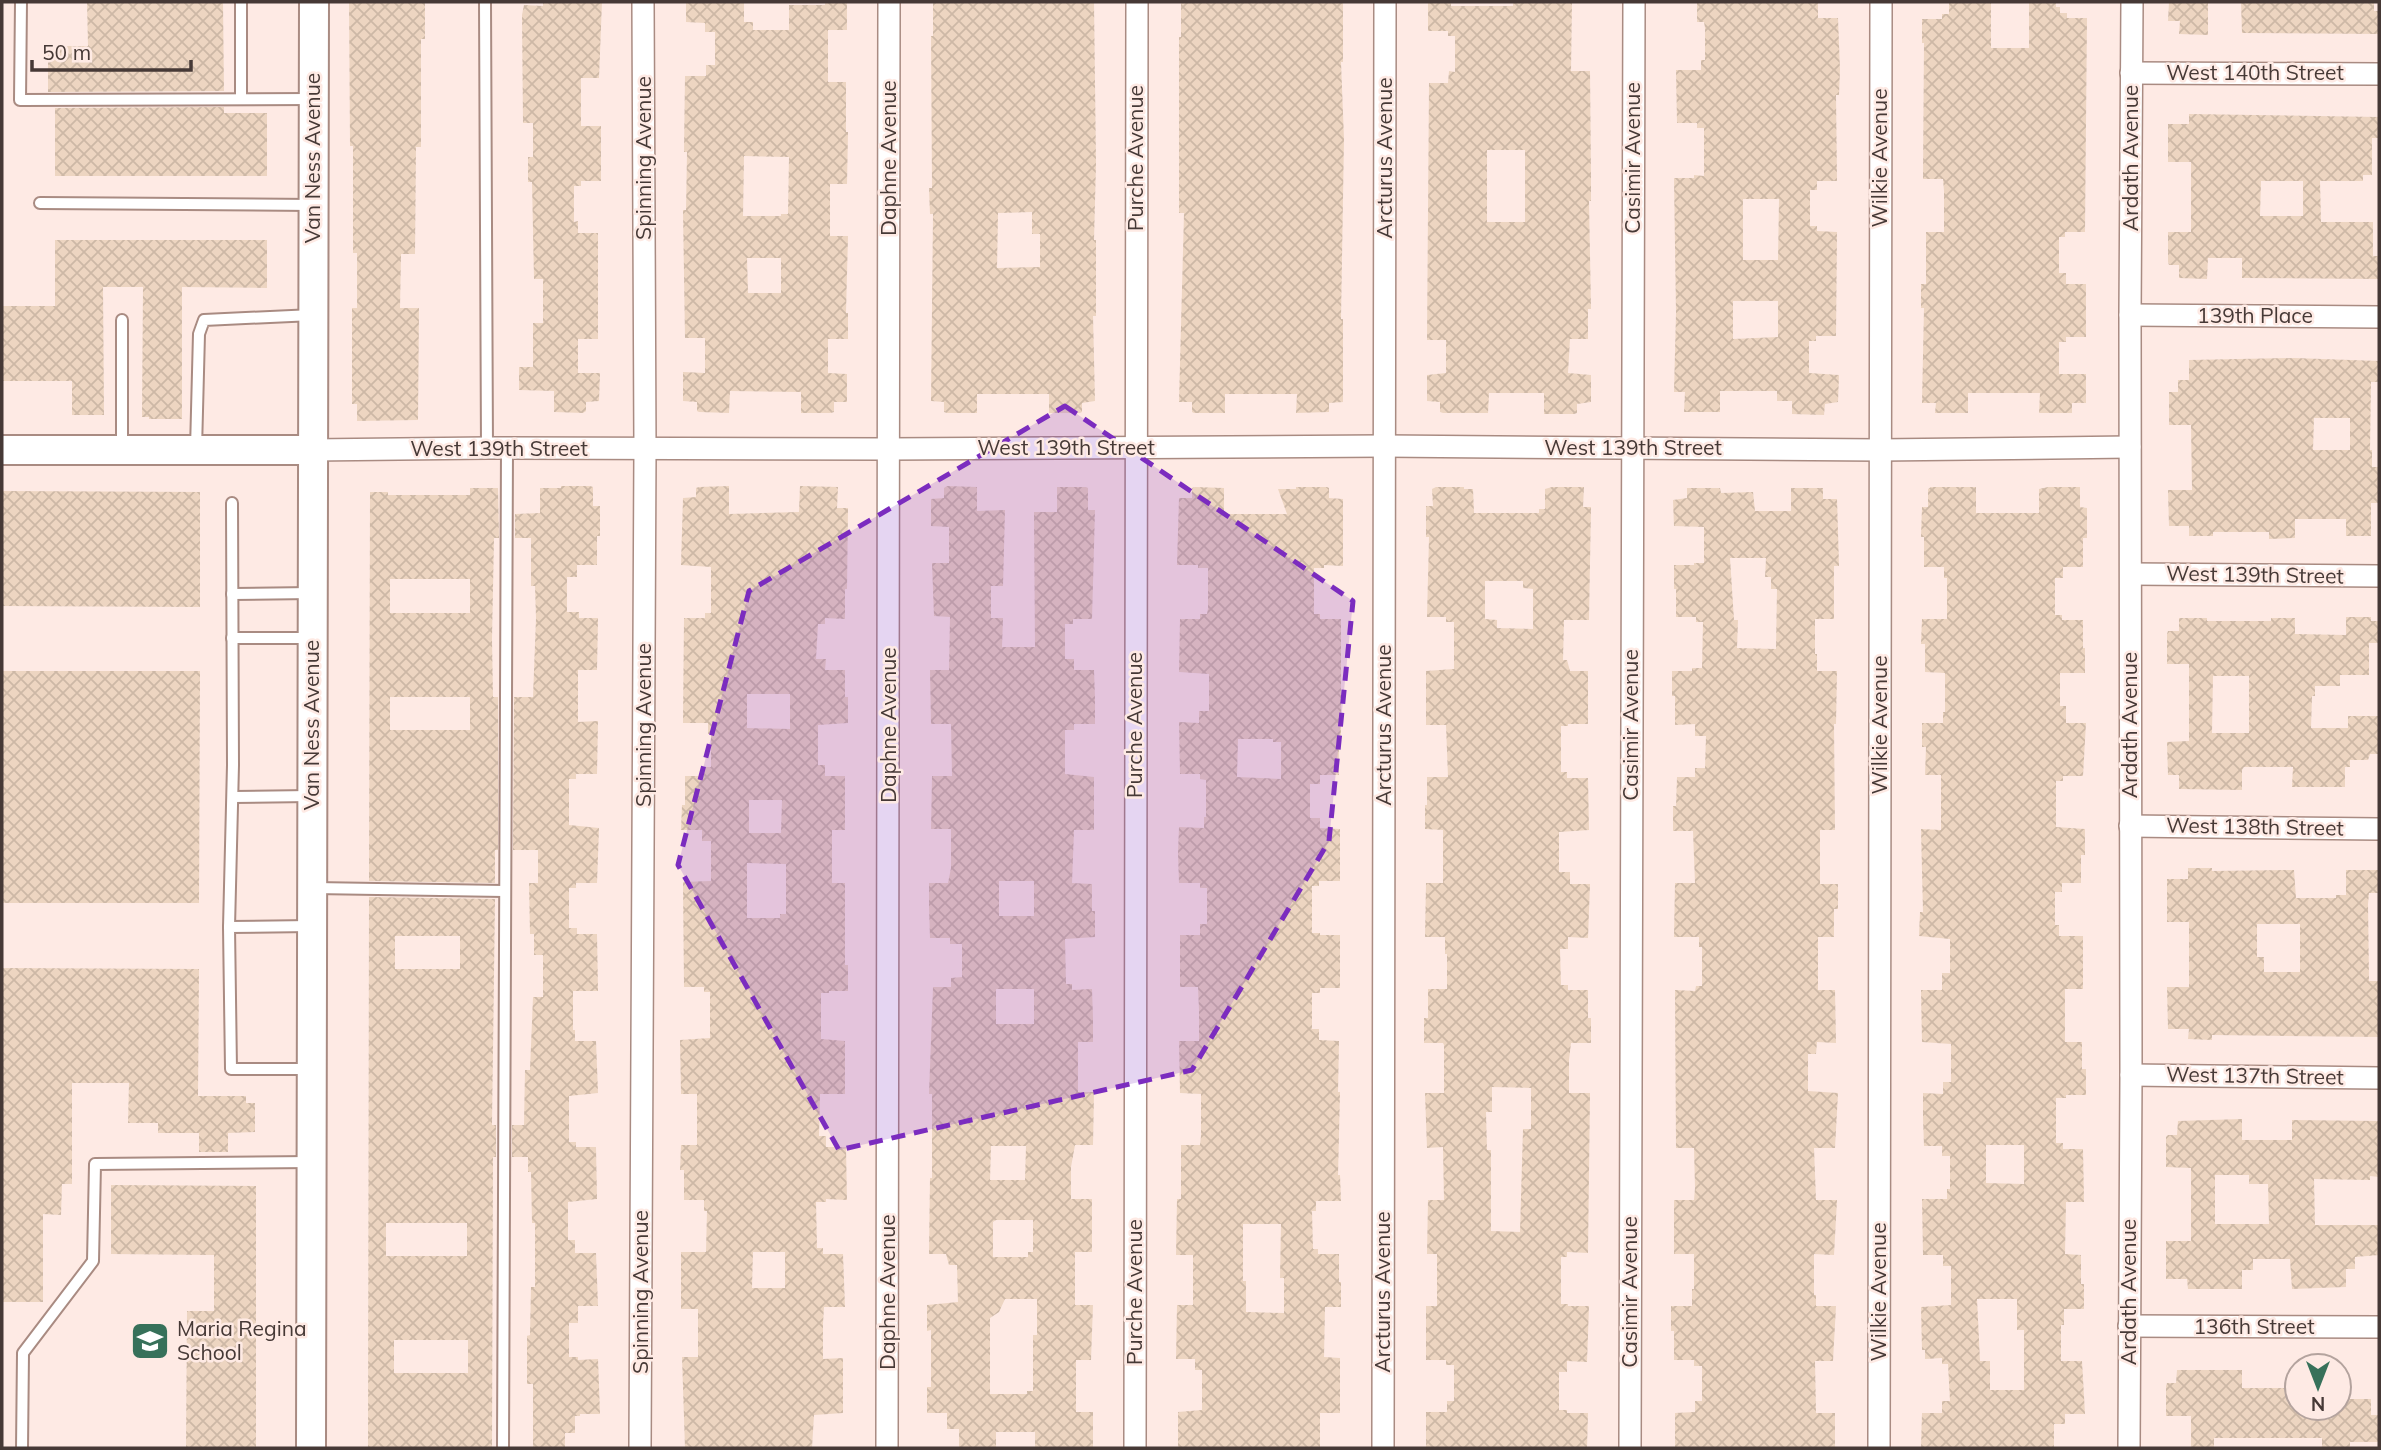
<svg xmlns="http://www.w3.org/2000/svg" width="2381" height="1450" viewBox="0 0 2381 1450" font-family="Mulish,sans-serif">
<defs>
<pattern id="building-cross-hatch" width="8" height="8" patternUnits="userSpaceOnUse" patternTransform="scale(1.75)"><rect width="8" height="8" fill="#edd5c1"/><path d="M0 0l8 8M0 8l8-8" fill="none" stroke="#cdb8a6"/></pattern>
</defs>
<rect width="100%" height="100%" fill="#feeae4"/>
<g fill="url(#building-cross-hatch)" fill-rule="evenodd">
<polygon points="87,2 223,2 224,91 48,92 48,46 88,46"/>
<polygon points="349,2 425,2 425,39 421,39 421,147 416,147 415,254 401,254 400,308 419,308 418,420 357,421 357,404 352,404 352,308 357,308 357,253 353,253 353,146 350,146"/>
<polygon points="543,2 602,2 599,78 581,78 581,126 601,126 601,181 581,181 581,186 574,186 574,222 578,221 578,233 598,233 598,339 578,339 578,373 600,373 599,401 586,402 586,411 583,413 554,412 554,391 519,390 519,367 533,367 533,323 543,323 543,279 534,279 532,182 528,182 528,157 533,157 533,123 523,123 522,15 524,5 543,6"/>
<path d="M686 2H744V22H753V30H789V5H825V2H847V30H828V82H846V132H848L847 184H830V236H848L846 313H848V339H828V373L847 374V402H834V412L831 413H801V392L730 391 729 413 699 412 697 411V402L683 401V372L705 373V338H685L683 210H686L687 152H684L685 76H706V65H715V32H705V23L686 22ZM744 156 789 157 788 214H781V216H743ZM747 258H781V293H748Z"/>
<path d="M933 2H1094L1096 164 1094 240H1096V316H1093L1095 401 1082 403V412L1080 413H1049V394H977V413H947L944 412V402L931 401 933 214H930L929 188H932L931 36H933ZM1032 212V234H1040V267L997 268 998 213Z"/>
<polygon points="1181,2 1343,2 1343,62 1341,62 1344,139 1341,319 1343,319 1343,402 1329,403 1329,412 1296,413 1297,394 1225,394 1225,413 1194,413 1192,412 1192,402 1179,402 1184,213 1179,213 1179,37 1181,37"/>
<path d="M1428 2H1451V6H1513V2H1572L1571 71H1590L1591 177V201H1589L1591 309H1588V339H1570L1568 373 1591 375V402L1577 404V413L1574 414H1544V393H1489L1488 413H1443L1440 412V402L1427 401V375L1446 373V340H1427L1429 83H1448L1449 71 1455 72V36H1448V31H1428ZM1487 150H1525V222H1487Z"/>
<path d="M1697 2H1818V18H1838L1840 70 1839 95H1836L1837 181H1817V190H1810V226H1817V231L1837 232 1836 336H1816V341H1809V373L1839 375 1838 402 1825 404 1824 415 1792 414V401H1777V391H1720V412H1684L1685 392H1674L1676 313 1674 178H1694V175L1704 176V128H1697V123H1677L1676 70H1701V60H1705V28L1704 22H1697ZM1743 199H1779L1778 260H1743ZM1733 301H1778V337L1733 339Z"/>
<polygon points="1949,2 1991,2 1991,48 2029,48 2029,2 2056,2 2056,7 2060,7 2060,13 2067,13 2067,18 2087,18 2085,232 2065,232 2065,237 2059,237 2059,273 2066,273 2066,284 2086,284 2086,337 2066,337 2066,342 2059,342 2059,374 2086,374 2086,403 2072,403 2072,413 2039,413 2040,393 1968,393 1968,413 1935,413 1936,403 1922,403 1924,308 1921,308 1921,284 1926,284 1926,232 1944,232 1944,191 1943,179 1923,179 1924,43 1922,43 1922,19 1942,19 1942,14 1949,14"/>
<polygon points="2169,2 2208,2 2208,35 2179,34 2180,21 2168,21"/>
<polygon points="2241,2 2374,2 2374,11 2379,11 2379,34 2242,33"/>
<polygon points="224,107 224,113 267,113 267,176 55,176 55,108"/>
<path d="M2189 114 2379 117V138H2372V175H2363V181H2320L2321 222H2373V256H2379V279L2242 278V258H2208L2207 279 2179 278V265H2169L2168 262V232H2191V162H2168V124H2189ZM2261 181H2303V216H2260Z"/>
<polygon points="55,240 267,240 267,288 182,287 182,419 149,419 149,417 142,417 143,287 103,287 104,415 72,415 72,381 2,381 2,306 55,306"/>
<path d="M2294 358 2379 361V382H2371L2370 450H2372V467H2379V503H2371V536H2346V519H2295V538L2269 539V532H2213V536H2189V526H2169L2168 490H2192L2191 425H2169V392H2178V380H2189V360ZM2314 418H2350V450H2313Z"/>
<polygon points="561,486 590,486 593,487 593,506 600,506 600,536 597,536 597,565 577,565 577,577 567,577 567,612 579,612 579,618 598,618 597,670 578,670 578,722 598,721 597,774 576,774 576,779 569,779 569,825 599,828 597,883 576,883 576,888 569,888 569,928 577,928 577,934 597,934 598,991 573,991 573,1030 575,1030 575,1041 596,1041 598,1093 569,1096 569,1142 576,1142 576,1147 596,1147 597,1199 568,1202 568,1240 575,1240 575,1253 596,1253 598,1306 578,1306 578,1323 569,1323 569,1357 578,1357 578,1360 598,1359 600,1414 580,1414 580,1416 575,1416 575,1433 565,1433 565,1448 533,1448 533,1384 527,1384 527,1336 530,1335 531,1287 535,1287 535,1223 532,1223 531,1172 528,1172 528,1157 512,1157 512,1125 524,1125 525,1070 530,1070 533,997 543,997 543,955 534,955 534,934 530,934 529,883 538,883 538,850 513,850 514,697 533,697 536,618 535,586 531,586 531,538 515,538 515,514 540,513 540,488 561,488"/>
<path d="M729 486V514L799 512 800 486 838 487 837 508H848L847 589H845V619L825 618V624H818L816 659H826L825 670H845V697H848V723L818 725V765H825V776H845V830H832V883H845V965H848V991H829V993H821V1039L845 1041V1094H820L819 1136H826V1147H846L847 1200 826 1199V1202H816L817 1248H823V1254H843L845 1307H824L823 1324V1359L843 1358V1413L814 1415 812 1448H685L682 1357H698V1309H681V1252H706L707 1211H704V1200H684V1170H680L681 1145H697V1094H681L680 1040 710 1038V992H704V987H684L683 882 711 881V841H702V830H681L682 805H685V776H704V767H711V734H708V723H683L684 618H705V613H711V567L681 565 683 498 696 497V488L699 487ZM747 694H790V729L747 728ZM749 800H782L781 833H749ZM747 863 786 864V914H780V918H747ZM753 1252H785V1288H752Z"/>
<path d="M947 486 977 487V511L1005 510 1003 586H991V618H1003L1002 647H1035L1034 512H1057V487H1086L1088 488V510H1095L1092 619H1073V624H1065V659H1074V670H1094L1095 698V724H1074V730H1065V774L1094 777V830H1074L1072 883 1092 884V911H1095V937L1065 939 1066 984H1072V990L1092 989 1093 1018V1042H1078V1092H1094L1093 1145H1075L1071 1167V1199H1092V1252H1075V1305H1093L1091 1360H1076V1412H1093V1448H1035V1432H996V1448H959V1429H947V1413H927V1387H931V1330L927 1331V1305L958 1302 957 1265H949L946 1254H929L930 1178H932V1094H929L933 987H951V978L962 977V944H950V938H930L929 907V883H948L951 868V829H931L932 776H952L951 724H931L930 670H949L950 617 934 616 932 563H949V527L931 526V499L944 498V488ZM999 881H1034V916H999ZM996 989H1034V1024H996ZM991 1146H1026L1025 1180H990ZM996 1220H1033V1252H1028V1257H993V1222ZM1005 1299H1037V1335H1033V1391H1027V1394H990V1318L999 1312Z"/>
<path d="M1195 487 1224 488V514H1287L1278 489H1296V487H1327L1329 488V498L1343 499V566L1324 565V568H1314V614H1320V619H1341V747H1339V775H1320V784H1310V818H1320V828L1340 829V881H1319V886H1312V933H1320V935H1340V988H1320V993H1312V1029H1319V1040L1339 1041 1338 1092H1340L1338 1175H1340L1341 1201H1316V1211H1312L1313 1249H1318V1254H1339V1282H1341V1307H1325L1324 1357 1340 1358V1413H1320V1448H1178V1412L1202 1410V1370H1195V1359H1176L1177 1305H1193V1255H1176L1177 1199H1181V1145H1200L1201 1136V1094L1180 1093 1179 1041H1199V1010L1198 987H1180V935H1200V924H1207V888H1200V883H1179L1178 853 1179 827 1204 828V817H1206V780L1200 779V774H1180L1179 722 1199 723V711H1209V674L1179 672 1180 619H1200V614H1207L1208 608V568H1198V565H1177L1179 498H1192V488ZM1238 739H1273V742H1281V779L1237 777ZM1243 1224H1281L1280 1278H1284V1313L1246 1312V1281H1243Z"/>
<path d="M1436 487H1464V489H1473L1474 513H1539V509H1545V489L1552 487H1584L1583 507H1591L1589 620H1564L1563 660H1567L1570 671H1588V724H1568V726H1561V772H1567V778H1588L1589 830 1559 832V872H1570V884H1590L1588 938 1568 937V949H1560L1561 985H1568V990H1588V1018H1591V1043H1571L1569 1060V1093H1590L1588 1253 1567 1252V1257H1561V1304H1568V1306H1589L1587 1362 1567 1361V1372H1559V1410H1567V1413H1588L1587 1448H1426V1412H1447V1401H1454V1365H1446V1360H1426V1306H1437V1254H1427L1428 1200H1444L1443 1147 1427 1148 1425 1093H1444V1045L1443 1043H1424V1018H1428V989H1447V954H1445V937H1425L1426 883H1443V830L1425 829V805H1427V777H1448L1446 725H1426V671L1454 669V622H1446V617H1427L1429 537H1426V506H1433L1432 489ZM1485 581H1523V588L1533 589V629L1497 628V620L1485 619ZM1492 1087 1531 1088V1129H1523L1520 1232 1491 1231V1150H1487L1486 1112H1492Z"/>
<path d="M1931 487H1976V513H2039V489L2048 487H2080V507L2087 508V538H2083V567H2063V578H2055V615H2062V620H2083V648H2085V673H2060V706H2066V723H2086L2083 776H2063V781H2056V827L2085 829V855H2081V883H2062V892H2055V925H2059V936H2083V989H2065V1042H2082V1069H2086V1095H2066V1098H2056V1143H2063V1149H2083L2084 1202H2066L2065 1254 2081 1255V1284H2084V1309H2064V1325H2061V1361H2082L2085 1414H2065V1424H2054V1448H1921L1922 1413H1942V1401H1950L1948 1364H1942V1358L1925 1359V1350H1922L1921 1307 1951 1305V1266H1943V1255H1923L1922 1199H1947V1189H1950V1156H1942V1146H1924L1923 1118V1093L1943 1094V1082H1951V1044L1922 1042 1921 990H1942V973H1950V939L1919 936 1920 912H1923L1921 829 1941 830V775H1925L1926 747H1922V723H1943V712H1945V673L1925 672V644H1921L1922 619H1947V578H1944V567H1924V537H1921L1922 507H1928V489ZM1986 1145H2024V1184L1986 1183ZM1977 1299H2017V1330H2024V1390H1990V1361H1980Z"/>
<path d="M470 488H498L499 538H494L492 639 493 697H498V850H495V883L369 881 370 492H388V495H470ZM390 579H470V613H390ZM390 697H470V730H390Z"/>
<path d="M1687 488H1720L1721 493 1753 492 1755 511H1791V488H1823V499H1837L1839 566H1834V619H1815V654H1817V671H1837L1836 724H1834L1835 830H1820V884H1838V909H1834V937H1818V990H1835L1836 1043 1817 1042 1816 1054H1808V1091L1838 1093 1835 1148H1814L1816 1200H1837L1834 1255 1814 1254V1295H1816V1306H1836L1833 1361H1815L1816 1413H1835V1448H1675V1413L1695 1412V1401H1702V1366H1694V1360H1674V1331H1671V1306H1692V1289H1694V1254H1674V1200H1694L1695 1188 1694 1148H1676L1675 990 1695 991 1696 986H1702V947H1699V937H1674L1675 883H1695L1693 831H1673V806H1676L1677 777H1695V768H1705L1706 736H1695V724L1675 725V696H1672V671H1692V668H1702L1703 622H1696V617H1676V589H1674V565H1694V563H1704V527L1674 526 1673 500 1687 498ZM1730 558H1766L1765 577H1771V589H1777L1776 649 1737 648 1738 620H1734Z"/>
<polygon points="2,491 200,492 200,607 2,606"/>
<path d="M2346 617H2371V621H2379V643H2369V675H2340V686H2315V696H2312L2311 728H2348V716H2379V754H2370L2368 760H2350V767H2345V787H2292L2293 767H2244L2242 770V790L2179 789V775H2168L2167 742 2189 741V664H2167V634L2168 631H2179V618H2207V621H2271V618H2295V634L2346 635ZM2213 676H2249V733H2212Z"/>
<polygon points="2,671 200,671 199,903 2,903"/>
<path d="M2188 868H2212V871L2294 870 2296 898H2336V895H2346V870H2379V893H2369L2368 904 2369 981H2379V1037L2212 1035V1040L2188 1039 2189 1029H2168L2167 987H2189V922H2167V879H2188ZM2257 924H2300V972H2264V957H2257Z"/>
<path d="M369 897 495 899 492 1125H496V1157H493L492 1448H368ZM395 936H460V969H395ZM386 1223H467V1256H386ZM394 1340H468V1373H394Z"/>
<polygon points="2,968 199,969 198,1096 246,1096 246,1103 255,1103 255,1132 228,1133 228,1152 199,1152 199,1133 158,1133 158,1123 128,1123 129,1083 72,1083 72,1184 62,1184 61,1215 43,1214 43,1302 2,1302"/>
<path d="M2242 1119V1140H2292V1120L2379 1121V1177L2370 1176V1180L2314 1179 2315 1225H2379V1255L2355 1257V1269H2346V1287L2292 1289 2290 1259H2253V1270H2242V1289H2188L2187 1279H2166V1241H2191V1168L2166 1167V1137L2168 1135H2177L2178 1121ZM2215 1175H2249V1184H2268L2269 1224H2215Z"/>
<polygon points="111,1185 256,1186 256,1448 186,1448 187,1311 214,1311 214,1255 111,1254"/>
<polygon points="2177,1370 2242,1370 2242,1388 2297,1388 2297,1408 2339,1408 2339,1399 2371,1399 2371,1415 2379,1415 2379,1442 2350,1442 2350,1448 2322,1448 2322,1438 2214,1438 2214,1448 2191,1448 2191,1416 2166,1416 2166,1386 2167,1383 2176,1383"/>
</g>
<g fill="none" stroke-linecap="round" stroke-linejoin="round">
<g stroke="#a98b82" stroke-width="14">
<g id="lane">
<polyline points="21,2 20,100 314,99"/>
<polyline points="485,2 487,448"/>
<polyline points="241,99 241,2"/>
<polyline points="40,203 313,205"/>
<polyline points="122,320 122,447"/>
<polyline points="196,449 199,334 204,320 313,315"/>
<polyline points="232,594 312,593"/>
<polyline points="232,638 312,638"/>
<polyline points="233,797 310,796"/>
<polyline points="314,888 504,891"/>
<polyline points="311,926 229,927 231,1069 312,1069"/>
<polyline points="229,927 233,765 232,503"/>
<polyline points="22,1448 23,1353 93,1261 95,1164 312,1162"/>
<polyline points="503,1448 507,448"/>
</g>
</g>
<g stroke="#a98b82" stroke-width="24">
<g id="street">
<polyline points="2131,73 2379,74"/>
<polyline points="2130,315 2379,317"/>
<polyline points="312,450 487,448 889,449 1384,446 1880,450 2130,447"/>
<polyline points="2131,574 2379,576"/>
<polyline points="2130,826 2379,829"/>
<polyline points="2131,1075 2379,1078"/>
<polyline points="2129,1326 2379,1327"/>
<polyline points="640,1448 645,449 643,2"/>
<polyline points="887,1448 889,2"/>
<polyline points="1135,1448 1137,2"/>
<polyline points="1383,1448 1385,2"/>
<polyline points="1630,1448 1634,2"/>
<polyline points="1879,1448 1881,2"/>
<polyline points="2129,1448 2131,1075 2130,315 2132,2"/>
</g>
</g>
<g stroke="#a98b82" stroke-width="32">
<g id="secondary">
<polyline points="2,450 312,450"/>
<polyline points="311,1448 314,2"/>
</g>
</g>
<use href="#lane" stroke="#fff" stroke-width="10"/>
<use href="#street" stroke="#fff" stroke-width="21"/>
<use href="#secondary" stroke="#fff" stroke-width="28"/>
</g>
<path fill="#7b2cbf" fill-opacity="0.2" stroke="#7b2cbf" stroke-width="5" stroke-dasharray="14 9" stroke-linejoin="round" d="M1065 406 1353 601 1329 841 1192 1070 839 1150 678 865 749 591Z"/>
<defs>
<g id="school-square" transform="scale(2.0125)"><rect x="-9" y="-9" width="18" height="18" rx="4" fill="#37715a" stroke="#feeae4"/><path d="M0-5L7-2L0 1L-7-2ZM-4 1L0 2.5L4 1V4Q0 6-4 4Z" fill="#fff"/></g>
</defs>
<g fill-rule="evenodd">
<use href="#school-square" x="150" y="1341"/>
</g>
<g text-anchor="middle" stroke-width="5" stroke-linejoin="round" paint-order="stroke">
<g font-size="21" fill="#463936" stroke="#feeae4">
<text x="2255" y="80">West 140th Street</text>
<text transform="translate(313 158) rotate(-90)" y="7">Van Ness Avenue</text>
<text transform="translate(644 158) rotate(-90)" y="7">Spinning Avenue</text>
<text transform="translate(889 158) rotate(-90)" y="7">Daphne Avenue</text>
<text transform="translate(1136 158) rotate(-90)" y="7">Purche Avenue</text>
<text transform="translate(1385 158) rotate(-90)" y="7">Arcturus Avenue</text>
<text transform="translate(1633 158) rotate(-90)" y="7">Casimir Avenue</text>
<text transform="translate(1880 158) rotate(-90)" y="7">Wilkie Avenue</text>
<text transform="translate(2131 158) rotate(-90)" y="7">Ardath Avenue</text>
<text x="2255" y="323">139th Place</text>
<text x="1066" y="455">West 139th Street</text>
<text x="1633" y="455">West 139th Street</text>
<text x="499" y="456">West 139th Street</text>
<text transform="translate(2255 575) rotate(1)" y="7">West 139th Street</text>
<text transform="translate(312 725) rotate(-90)" y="7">Van Ness Avenue</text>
<text transform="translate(644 725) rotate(-90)" y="7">Spinning Avenue</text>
<text transform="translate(889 725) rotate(-90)" y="7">Daphne Avenue</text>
<text transform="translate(1135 725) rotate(-90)" y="7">Purche Avenue</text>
<text transform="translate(1384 725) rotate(-90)" y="7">Arcturus Avenue</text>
<text transform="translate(1631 725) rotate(-90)" y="7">Casimir Avenue</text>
<text transform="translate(1880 725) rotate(-90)" y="7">Wilkie Avenue</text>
<text transform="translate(2130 725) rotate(-90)" y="7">Ardath Avenue</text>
<text transform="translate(2255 827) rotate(1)" y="7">West 138th Street</text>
<text transform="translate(2255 1076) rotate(1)" y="7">West 137th Street</text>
<text transform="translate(641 1292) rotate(-90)" y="7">Spinning Avenue</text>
<text transform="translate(888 1292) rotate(-90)" y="7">Daphne Avenue</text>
<text transform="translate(1135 1292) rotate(-90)" y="7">Purche Avenue</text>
<text transform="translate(1383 1292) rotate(-90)" y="7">Arcturus Avenue</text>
<text transform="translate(1630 1292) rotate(-90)" y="7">Casimir Avenue</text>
<text transform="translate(1879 1292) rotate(-90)" y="7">Wilkie Avenue</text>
<text transform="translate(2129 1292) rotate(-90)" y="7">Ardath Avenue</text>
<text x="2254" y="1334">136th Street</text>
</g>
<g font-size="21" fill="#463936" stroke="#feeae4" text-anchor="start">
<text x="177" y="1336">Maria Regina<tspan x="177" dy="24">School</tspan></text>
</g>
</g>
<rect width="2381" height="1450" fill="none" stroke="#463936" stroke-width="7"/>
<g transform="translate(2318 1387) rotate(180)"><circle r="33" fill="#feeae4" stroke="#b4a39e" stroke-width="2"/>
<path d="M0-5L12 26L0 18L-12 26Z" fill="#37715a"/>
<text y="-10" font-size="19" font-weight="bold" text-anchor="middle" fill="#463936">N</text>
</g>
<path d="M32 60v10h159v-10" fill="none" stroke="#463936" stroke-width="3.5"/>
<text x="42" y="60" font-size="21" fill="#463936" stroke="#feeae4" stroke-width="5" paint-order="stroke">50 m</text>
</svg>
